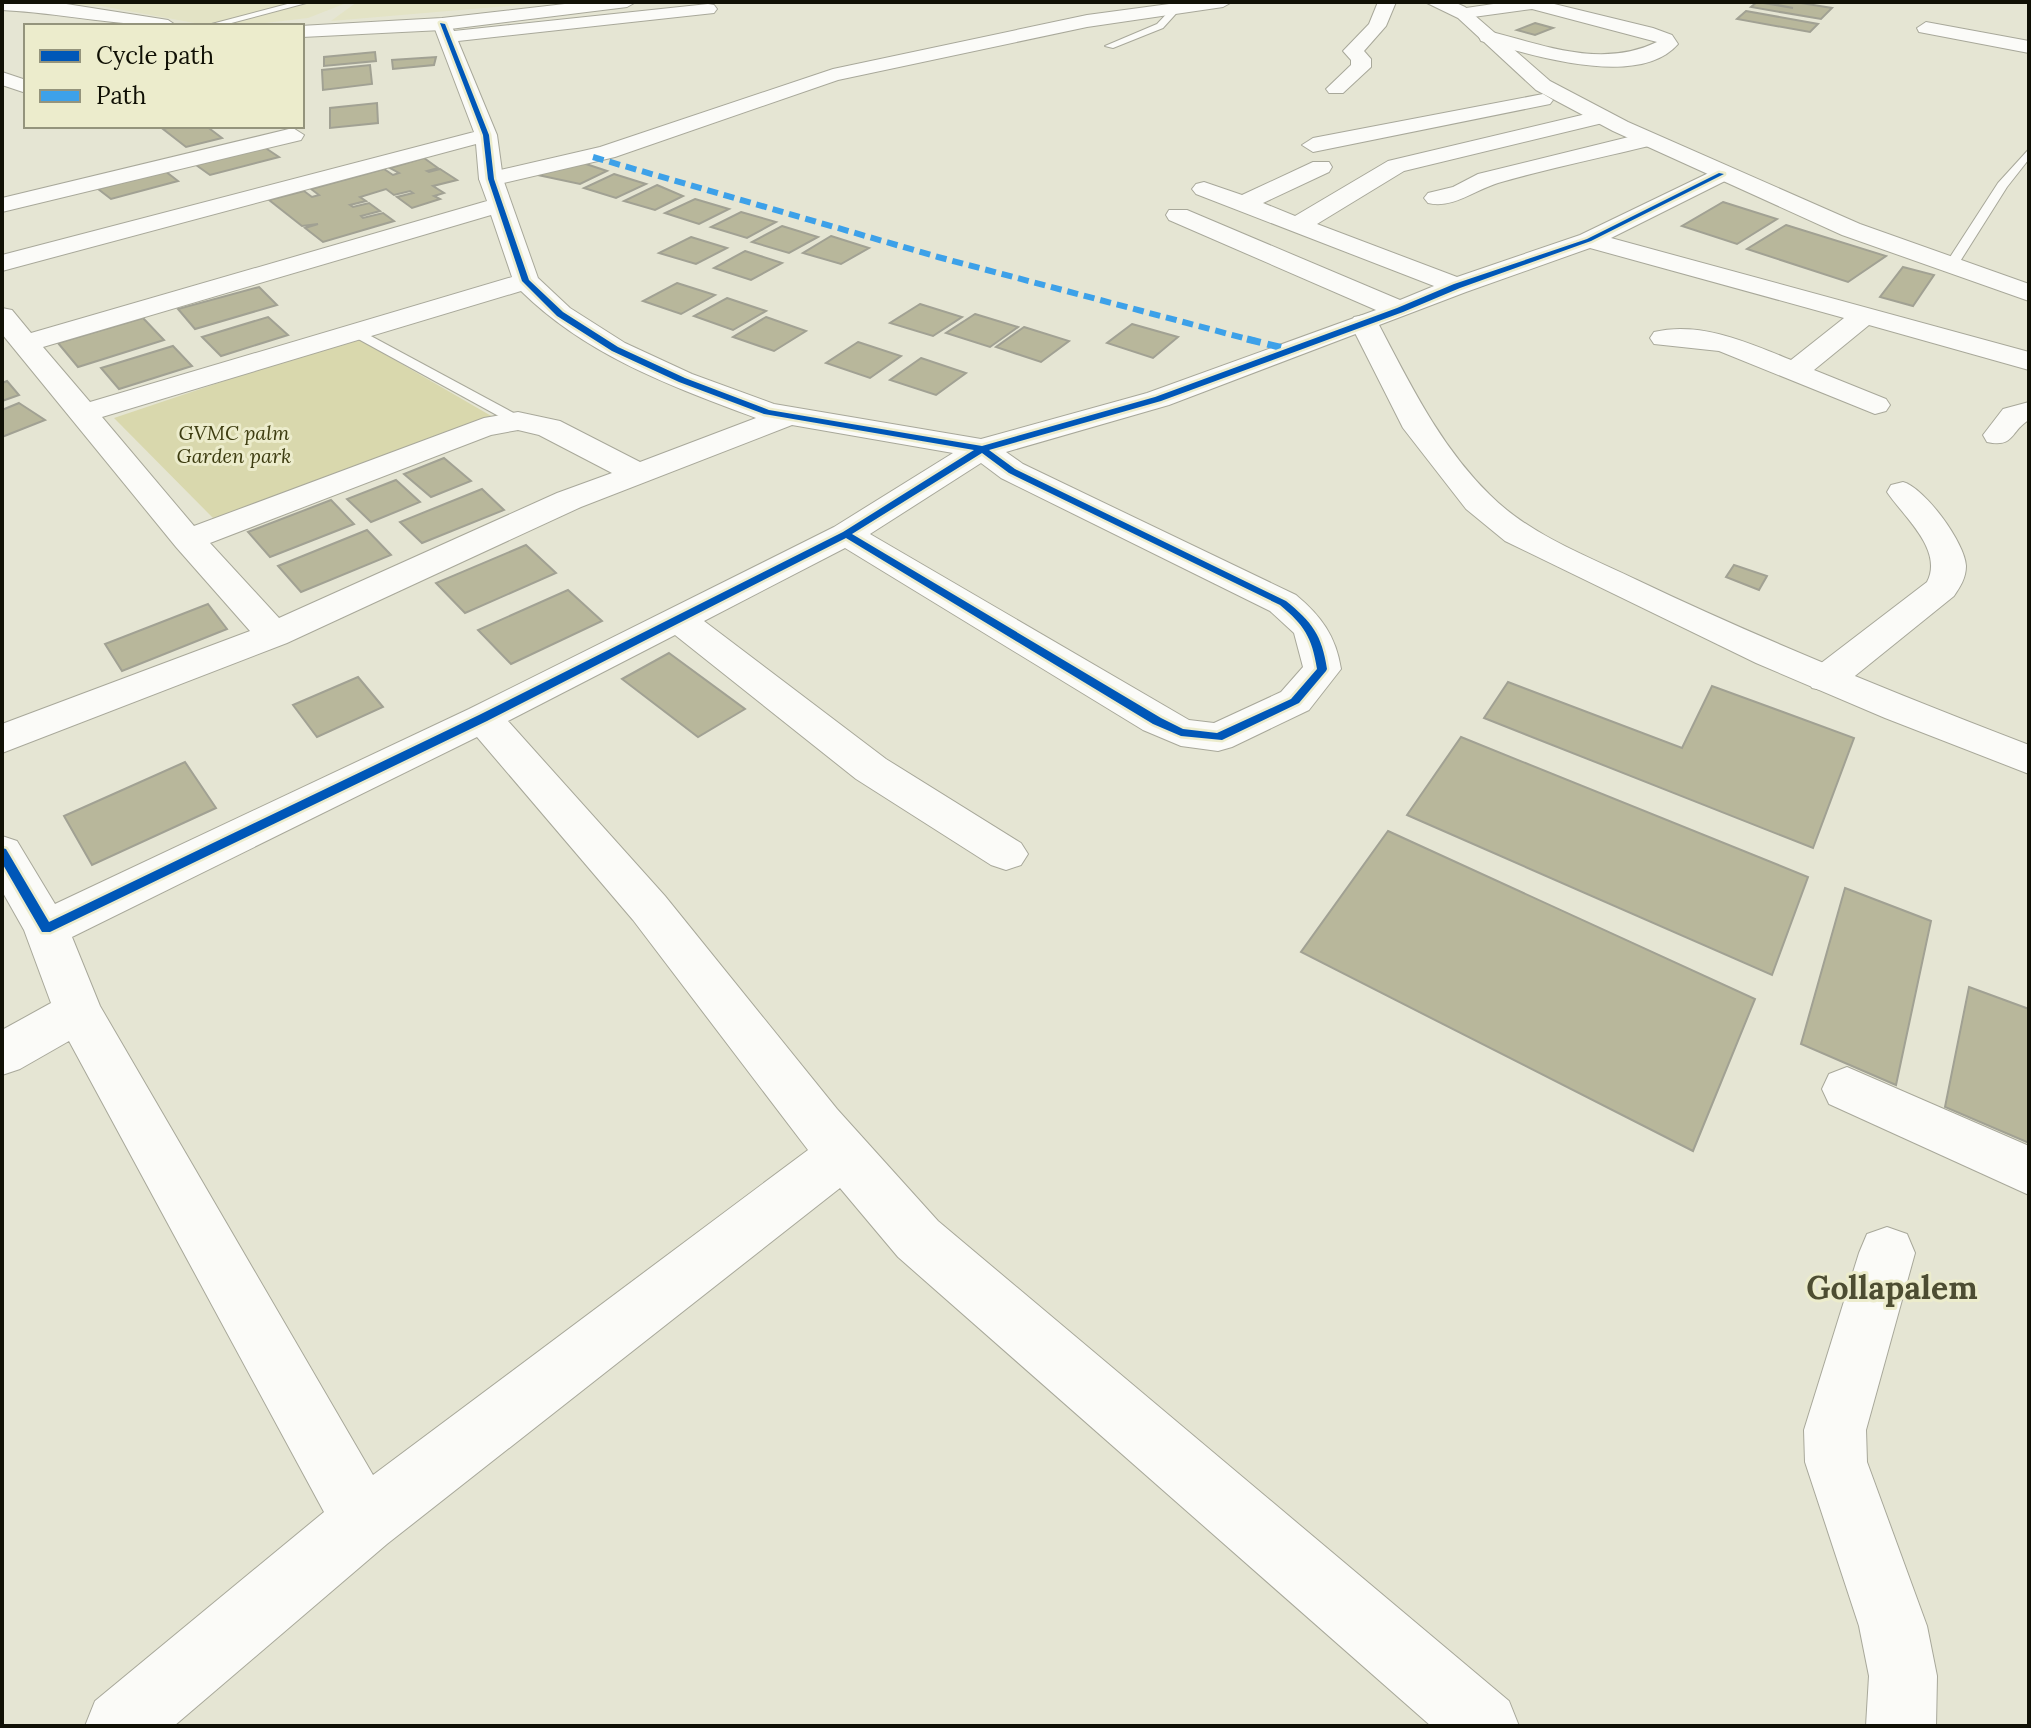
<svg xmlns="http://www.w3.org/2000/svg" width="2031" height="1728" viewBox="0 0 2031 1728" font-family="Lora,serif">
<rect width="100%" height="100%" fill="#e5e5d3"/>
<g fill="#e3e3c5">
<polygon points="43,2 349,2 308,18 238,26 200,24 101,6"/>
<polygon points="357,2 553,2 331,21"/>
</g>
<polygon fill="#d9d8ad" points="355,337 493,417 214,519 114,418"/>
<g fill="#b8b79b" stroke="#a1a193" stroke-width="2">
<polygon points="1757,2 1793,8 1764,2 1795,2 1832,8 1821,19 1751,7"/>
<polygon points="1746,11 1818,24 1810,32 1737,19"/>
<polygon points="1535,23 1553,28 1535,35 1517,30"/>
<polygon points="375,52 376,61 324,66 324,57"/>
<polygon points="436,57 434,65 393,69 392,60"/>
<polygon points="370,65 372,84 323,90 322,70"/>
<polygon points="377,103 378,123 330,128 330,108"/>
<polygon points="177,126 206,126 222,138 186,147 163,129"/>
<polygon points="264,147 279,157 210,175 196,165"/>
<polygon points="424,158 438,168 427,171 429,172 440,169 457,180 433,186 444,193 434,196 440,199 412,208 397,197 413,193 410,191 394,195 386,189 360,197 366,201 350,205 353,207 369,203 380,211 361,216 363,218 383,213 394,221 323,242 305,228 318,224 302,226 269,200 304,191 312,197 319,195 311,189 384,169 393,175 399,173 390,168"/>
<polygon points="583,163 607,171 580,184 533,174"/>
<polygon points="165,171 178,181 111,199 98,189"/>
<polygon points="614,174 646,184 616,198 584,188"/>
<polygon points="657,185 683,196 655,210 624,201"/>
<polygon points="695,199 729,209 699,224 665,213"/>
<polygon points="1723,202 1777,219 1737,244 1682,226"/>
<polygon points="741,212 776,222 747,238 711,227"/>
<polygon points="1786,225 1886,256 1848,282 1747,249"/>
<polygon points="782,226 818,237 789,253 752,242"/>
<polygon points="831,236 869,248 841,264 803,253"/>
<polygon points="691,237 727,248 696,264 659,253"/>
<polygon points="745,251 782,263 751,280 714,268"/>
<polygon points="1903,267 1934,275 1913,306 1880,297"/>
<polygon points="677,283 715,295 681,314 643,301"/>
<polygon points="259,287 277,305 195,329 178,309"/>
<polygon points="727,298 766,311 733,330 694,316"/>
<polygon points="920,304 962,317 933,336 890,323"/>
<polygon points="975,314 1018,327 990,347 946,333"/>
<polygon points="268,317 288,335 221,356 202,337"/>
<polygon points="766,317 806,331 774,351 733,337"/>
<polygon points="143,318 164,340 78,367 58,343"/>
<polygon points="1132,324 1178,337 1153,358 1107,343"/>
<polygon points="1024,327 1069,341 1041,362 996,347"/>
<polygon points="858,342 901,356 870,378 826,363"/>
<polygon points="173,346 192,366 119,389 101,368"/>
<polygon points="921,358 966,373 936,395 890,380"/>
<polygon points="7,381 19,395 2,401 2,383"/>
<polygon points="19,403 45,420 2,437 2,410"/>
<polygon points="444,458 471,481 431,497 404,474"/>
<polygon points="396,480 420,502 371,522 347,499"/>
<polygon points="482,489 504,510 422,543 400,522"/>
<polygon points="331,500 354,524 270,557 248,532"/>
<polygon points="367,530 391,555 301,592 278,566"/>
<polygon points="526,545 556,573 465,613 436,583"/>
<polygon points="1734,565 1767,576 1759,590 1726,577"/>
<polygon points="568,590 602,621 511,664 478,630"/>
<polygon points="208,604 227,629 122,671 105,644"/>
<polygon points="669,653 745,709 698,737 622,679"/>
<polygon points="358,677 383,707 317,737 293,705"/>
<polygon points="1508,682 1682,748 1712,686 1854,738 1813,848 1484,718"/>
<polygon points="1461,737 1808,877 1772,975 1407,815"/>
<polygon points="185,762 216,808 92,865 64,816"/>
<polygon points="1388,831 1755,999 1693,1151 1301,952"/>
<polygon points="1845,888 1931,921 1896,1085 1801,1044"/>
<polygon points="1969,987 2029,1009 2029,1143 1945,1107"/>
</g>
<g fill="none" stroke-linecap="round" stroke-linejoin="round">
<g stroke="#a8a89a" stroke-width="2">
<g id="lane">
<polygon points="295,2 310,2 220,26 204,26"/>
<polygon points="1175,5 1182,7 1163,28 1113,48 1105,46 1157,24"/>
<polygon points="2029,149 2029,159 2007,187 1954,271 1944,271 1943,268 1998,183"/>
<polygon points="356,328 523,418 526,421 518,426 513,424 351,335 349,332"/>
</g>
</g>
<g stroke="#a8a89a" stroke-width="2">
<g id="street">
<polygon points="1378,2 1396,2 1386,26 1364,51 1371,59 1371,67 1343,93 1329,93 1326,89 1351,65 1351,60 1343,51 1369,24"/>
<path d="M1507 2H1546L1653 28 1672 35 1678 44C1638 90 1530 54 1481 41L1479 37 1488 31C1544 45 1601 69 1657 42L1532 9 1466 18 1457 13 1466 8Z"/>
<path d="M708 4 714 5 717 9 714 13 458 41 497 135 503 179 538 278 570 308 625 343 692 374 774 404 981 439 1147 393 1376 310 1169 220 1166 215 1169 210H1187L1400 300 1434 286 1196 194 1192 189 1196 184 1204 182 1242 195 1313 162H1329L1332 167 1329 172 1263 203 1295 216 1388 161 1603 110 1614 116 1611 121 1404 171 1317 224 1457 277 1580 235 1721 167 1729 169 1733 174 1729 179 1611 238 2029 352V370L1869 325 1814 370 1886 399 1890 405 1886 411 1875 414 1719 351 1654 344 1650 338 1654 332C1701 321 1749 343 1791 360L1844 318 1590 248 1466 292 1169 405 1006 452 1023 464 1296 595C1321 616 1336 636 1341 669L1309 710 1232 747 1218 751 1181 746 1143 730 845 548 704 621 886 759 1021 843 1028 854 1021 865 1006 870 991 865 856 779 675 635 508 721 665 896 837 1109 938 1221 1509 1701 1519 1726H1431L898 1257 840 1188 387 1544 174 1726H85L95 1701 324 1512 69 1041 20 1069 2 1075V1030L51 1003 24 930 2 891V836L17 841 55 904 469 709 834 527 953 453 792 425 581 507 287 643 2 753V724L250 631 176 547 2 334V308L12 310 31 333 487 201 479 179 476 144 2 271V255L474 132 433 24 435 20H449L454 31ZM491 215 512 277 90 402 43 347ZM521 291C587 356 671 386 756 418L640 462 560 421 518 412 484 418 194 526 102 417ZM518 430 539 435 612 473 557 493 279 618 210 543 491 435ZM981 463 1001 478 1270 611 1294 633 1303 667 1281 692 1214 723 1189 720 870 534ZM477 737 633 920 808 1150 373 1475 100 1006 72 937Z"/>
<polygon points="1926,22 2029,41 2029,53 1919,32 1917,28"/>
<polygon points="2,72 26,80 26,93 2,85"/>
<polygon points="1543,94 1553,100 1550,104 1313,152 1302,145 1313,138"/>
<polygon points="293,128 304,135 301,140 2,212 2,198"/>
<path d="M1649 132 1660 139 1657 144C1604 157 1550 168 1498 183 1475 190 1453 209 1428 203L1424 198 1428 193 1453 187 1478 174Z"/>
<path d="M2029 402V420C2010 431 2015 448 1987 442L1983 435 2003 409Z"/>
<path d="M1903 482C1925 488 1965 543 1966 566 1966 578 1960 587 1954 596L1840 688 1826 691 1812 688 1807 679 1812 670 1927 582C1944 550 1903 516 1887 492L1891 485Z"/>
<polygon points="1847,1067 2029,1146 2029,1195 1829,1104 1822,1089 1829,1074"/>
<polygon points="1887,1227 1907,1234 1915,1253 1866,1430 1867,1462 1927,1626 1937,1676 1936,1726 1866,1726 1869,1676 1859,1626 1805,1462 1804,1430 1859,1253 1867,1234"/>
</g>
</g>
<g stroke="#a8a89a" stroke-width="2">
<g id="secondary">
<path d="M2 2 60 3 168 20 177 26C118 26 61 13 2 10Z"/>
<polygon points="582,2 636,2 627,7 442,30 302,37 300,26 442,18"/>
<polygon points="1184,2 1232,2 1223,7 1087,27 838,80 615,157 491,186 483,184 479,179 483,174 600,147 833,69 1087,15"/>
<polygon points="1425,2 1454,2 1465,7 1550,81 1628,122 1860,224 2029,284 2029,301 1842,235 1613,131 1536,90 1458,18"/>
<path d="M1364 315 1374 317 1378 323C1410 384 1440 446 1490 495 1530 535 1587 556 1637 580 1765 641 1896 694 2029 745V774L1885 718 1756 663 1505 541 1466 509 1403 428 1350 323 1354 317Z"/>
</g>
</g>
<use href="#lane" fill="#fbfbf8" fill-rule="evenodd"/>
<use href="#street" fill="#fbfbf8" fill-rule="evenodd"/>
<use href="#secondary" fill="#fbfbf8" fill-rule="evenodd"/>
<polyline stroke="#3da1e9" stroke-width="6" stroke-dasharray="11 6" stroke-linecap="butt" points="593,157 938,257 1255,341"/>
<polyline stroke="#3da1e9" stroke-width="7" stroke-dasharray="14 7" stroke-linecap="butt" points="1247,339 1287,349"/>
<g stroke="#ececcc" stroke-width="5">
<path id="cycleway" d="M440 23 445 24 489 135 494 179 529 280 563 312 618 347 685 378 769 410 982 446 1155 397 1397 308 1454 284 1587 239 1719 173 1724 174 1591 241 1460 288 1403 312 1161 401 989 450 1015 469 1286 601C1312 622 1322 635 1327 669L1326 671 1299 703 1222 740 1181 736 1153 724 846 538 487 721 50 932H42L2 863V848L6 849 49 922 479 715 843 532 974 450 764 414 679 382 612 351 557 316 522 281 488 179 483 135ZM982 453 1009 473 1280 605C1304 625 1312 637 1317 669L1291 699 1217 733 1183 729 1161 718 852 534Z"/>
</g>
<use href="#cycleway" fill="#0057b8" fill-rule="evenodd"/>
</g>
<g text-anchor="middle" stroke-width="6" stroke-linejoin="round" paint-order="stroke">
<g font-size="20" font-style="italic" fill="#3d3c10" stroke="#ececcc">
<text x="234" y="440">GVMC palm<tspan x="234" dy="23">Garden park</tspan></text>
</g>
<g font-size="32" font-weight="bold" fill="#4d4d32" stroke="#ececcc">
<text x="1892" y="1299">Gollapalem</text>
</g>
</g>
<rect width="2031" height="1728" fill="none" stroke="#101005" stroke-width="8"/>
<rect x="24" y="24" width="280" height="104" fill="#ececcc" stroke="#94947c" stroke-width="2"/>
<rect x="40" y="50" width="40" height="12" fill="#0057b8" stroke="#94947c" stroke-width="2"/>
<text x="96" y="64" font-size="24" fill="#101005">Cycle path</text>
<rect x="40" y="90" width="40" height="12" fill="#3da1e9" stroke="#94947c" stroke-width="2"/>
<text x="96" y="104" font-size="24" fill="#101005">Path</text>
</svg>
